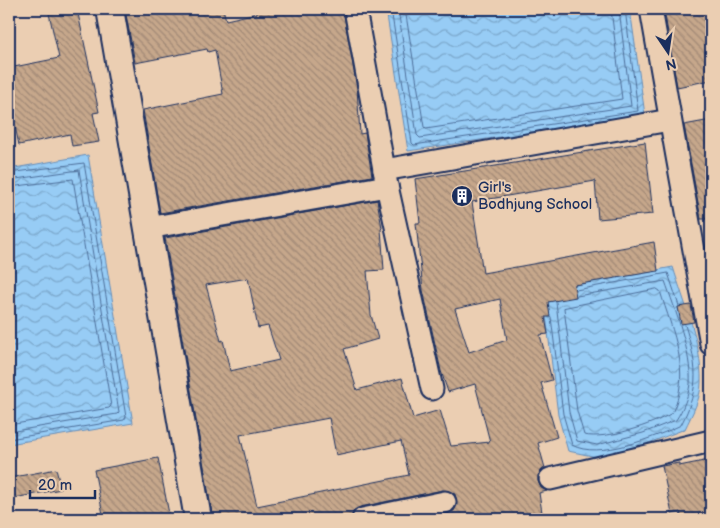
<svg xmlns="http://www.w3.org/2000/svg" width="720" height="528" viewBox="0 0 720 528" font-family="'Balsamiq Sans',sans-serif">
<defs>
<pattern id="water-waves" width="16" height="10" patternUnits="userSpaceOnUse" patternTransform="scale(1.25)"><rect width="16" height="10" fill="#97ccf5"/><path d="M0 5q4-4 8 0t8 0" fill="none" stroke="#7aa6ca"/></pattern>
<pattern id="building-back-hatch" width="6" height="6" patternUnits="userSpaceOnUse" patternTransform="scale(1.25)"><rect width="6" height="6" fill="#c6a78b"/><path d="M-1 5l2 2M0 0l6 6M5-1l2 2" fill="none" stroke="#a08875"/></pattern>
</defs>
<rect width="100%" height="100%" fill="#ebceb2"/>
<filter id="ink" filterUnits="userSpaceOnUse"><feTurbulence type="fractalNoise" baseFrequency=".02" numOctaves="2"/><feDisplacementMap in="SourceGraphic" scale="10" xChannelSelector="R" yChannelSelector="G"/><feConvolveMatrix kernelMatrix="1 2 1 2 8 2 1 2 1" color-interpolation-filters="sRGB"/></filter>
<g filter="url(#ink)">
<g fill="url(#water-waves)" stroke="#658db9">
<polygon points="386,9 630,9 645,115 408,151"/>
<polygon points="88,155 133,423 9,444 9,169"/>
<path d="M673 267C684 303 702 344 701 382 701 399 692 414 685 429L646 444 597 457 568 451 558 415 543 291Z"/>
</g>
<g fill="none" stroke-linecap="round" stroke-linejoin="round">
<g stroke="#4d6e9a" stroke-width="1">
<polyline points="391,9 412,143 414,145 638,111 625,9"/>
<polyline points="398,9 417,135 420,138 631,106 619,9"/>
<polyline points="405,9 424,127 426,129 622,99 611,9"/>
<polyline points="9,173 84,163 126,417 124,420 9,439"/>
<polyline points="9,180 79,170 119,412 117,414 9,432"/>
<polyline points="9,187 73,179 111,406 109,408 9,425"/>
<path d="M657 289 660 291C673 333 692 372 672 413 652 425 606 440 584 435L577 411 564 308Z"/>
<polyline points="576,290 668,273 679,306"/>
<path d="M556 302 569 412 577 441 597 445 643 433 676 420C683 409 688 397 690 384 692 354 675 309 665 281L577 296"/>
<path d="M551 317 563 414 572 445C598 460 656 437 681 425 701 386 697 365 685 325"/>
</g>
</g>
<g fill="url(#building-back-hatch)" stroke="#1b2f5e" fill-rule="evenodd">
<polygon points="48,9 77,9 99,112 93,113 99,142 72,146 70,134 19,145 9,98 9,68 59,58"/>
<polygon points="125,9 223,9 226,20 257,13 257,9 343,9 357,88 360,134 365,133 372,176 160,213 143,110 223,94 215,50 208,52 207,49 135,63"/>
<polygon points="664,9 711,9 711,80 677,87"/>
<polygon points="711,120 711,219 701,219 684,125"/>
<path d="M645 142 653 214 598 219 595 181 472 202 483 273 654 242 658 271 574 285 576 297 548 302 550 317H545L548 334 540 335 552 380 541 383 557 437 538 443 545 468 538 475V481L541 488 547 491 539 493 543 519H423L454 511 457 505 455 494 443 490 360 507 354 510 351 519H213L165 238 377 200 382 228 381 229 384 270 367 271 371 315 378 339 344 349 357 390 402 378 413 418 440 410 451 446 490 442 475 384 448 392 441 371 423 290 416 223H420L415 179ZM248 278 258 328 268 326 279 360 230 371 223 340 221 341 206 285ZM500 299 507 340 469 352 455 309ZM329 418 336 455 401 441 409 475 257 506 240 435Z"/>
<polygon points="691,305 694,322 681,324 678,307"/>
<polygon points="158,458 170,519 104,519 94,470"/>
<polygon points="709,460 711,519 682,519 680,512 672,514 662,466 679,463 679,466"/>
<polygon points="56,469 61,489 9,499 9,478"/>
</g>
<g fill="none" stroke-linecap="round" stroke-linejoin="round">
<g stroke="#1b2f5e" stroke-width="25">
<g id="minor">
<polyline points="355,9 387,186 432,389"/>
<path d="M651 9C670 121 691 232 711 344"/>
<polyline points="384,170 670,120"/>
<polyline points="148,228 387,186"/>
<polyline points="550,479 711,441"/>
<polyline points="363,519 445,502"/>
</g>
</g>
<g stroke="#1b2f5e" stroke-width="30">
<polyline id="tertiary" points="110,9 198,519"/>
</g>
<use href="#minor" stroke="#ebceb2" stroke-width="21"/>
<use href="#tertiary" stroke="#ebceb2" stroke-width="26"/>
</g>
</g>
<defs>
<g id="building-disc" transform="scale(1.125)"><circle r="9.5" fill="#1b2f5e" stroke="#ebceb2"/><path d="M-4-6H4V6H1V3H-1V6H-4ZM-2.5-4.3h1.7v1.8h-1.7ZM.8-4.3h1.7v1.8H.8ZM-2.5-1h1.7V.8h-1.7ZM.8-1h1.7V.8H.8Z" fill="#fff"/></g>
</defs>
<g fill-rule="evenodd">
<use href="#building-disc" x="462" y="196"/>
</g>
<g text-anchor="middle" stroke-width="4" stroke-linejoin="round" paint-order="stroke">
<g font-size="15" fill="#1b2f5e" stroke="#ebceb2" text-anchor="start">
<text x="478" y="192">Girl's<tspan x="478" dy="17">Bodhjung School</tspan></text>
</g>
</g>
<rect width="720" height="528" fill="none" stroke="#ebceb2" stroke-width="30"/>
<rect x="15" y="15" width="690" height="498" fill="none" stroke="#1b2f5e" stroke-width="2" filter="url(#ink)"/>
<g transform="translate(668 52) rotate(167)" stroke="#ebceb2" stroke-width="4" paint-order="stroke">
<path d="M0-4L9 19L0 12L-9 19Z" fill="#1b2f5e"/>
<text y="-8" font-size="14" font-weight="bold" text-anchor="middle" fill="#1b2f5e">N</text>
</g>
<path d="M30 490v8h65v-8" fill="none" stroke="#1b2f5e" stroke-width="2.5"/>
<text x="38" y="490" font-size="15" fill="#1b2f5e" stroke="#ebceb2" stroke-width="4" paint-order="stroke">20 m</text>
</svg>
